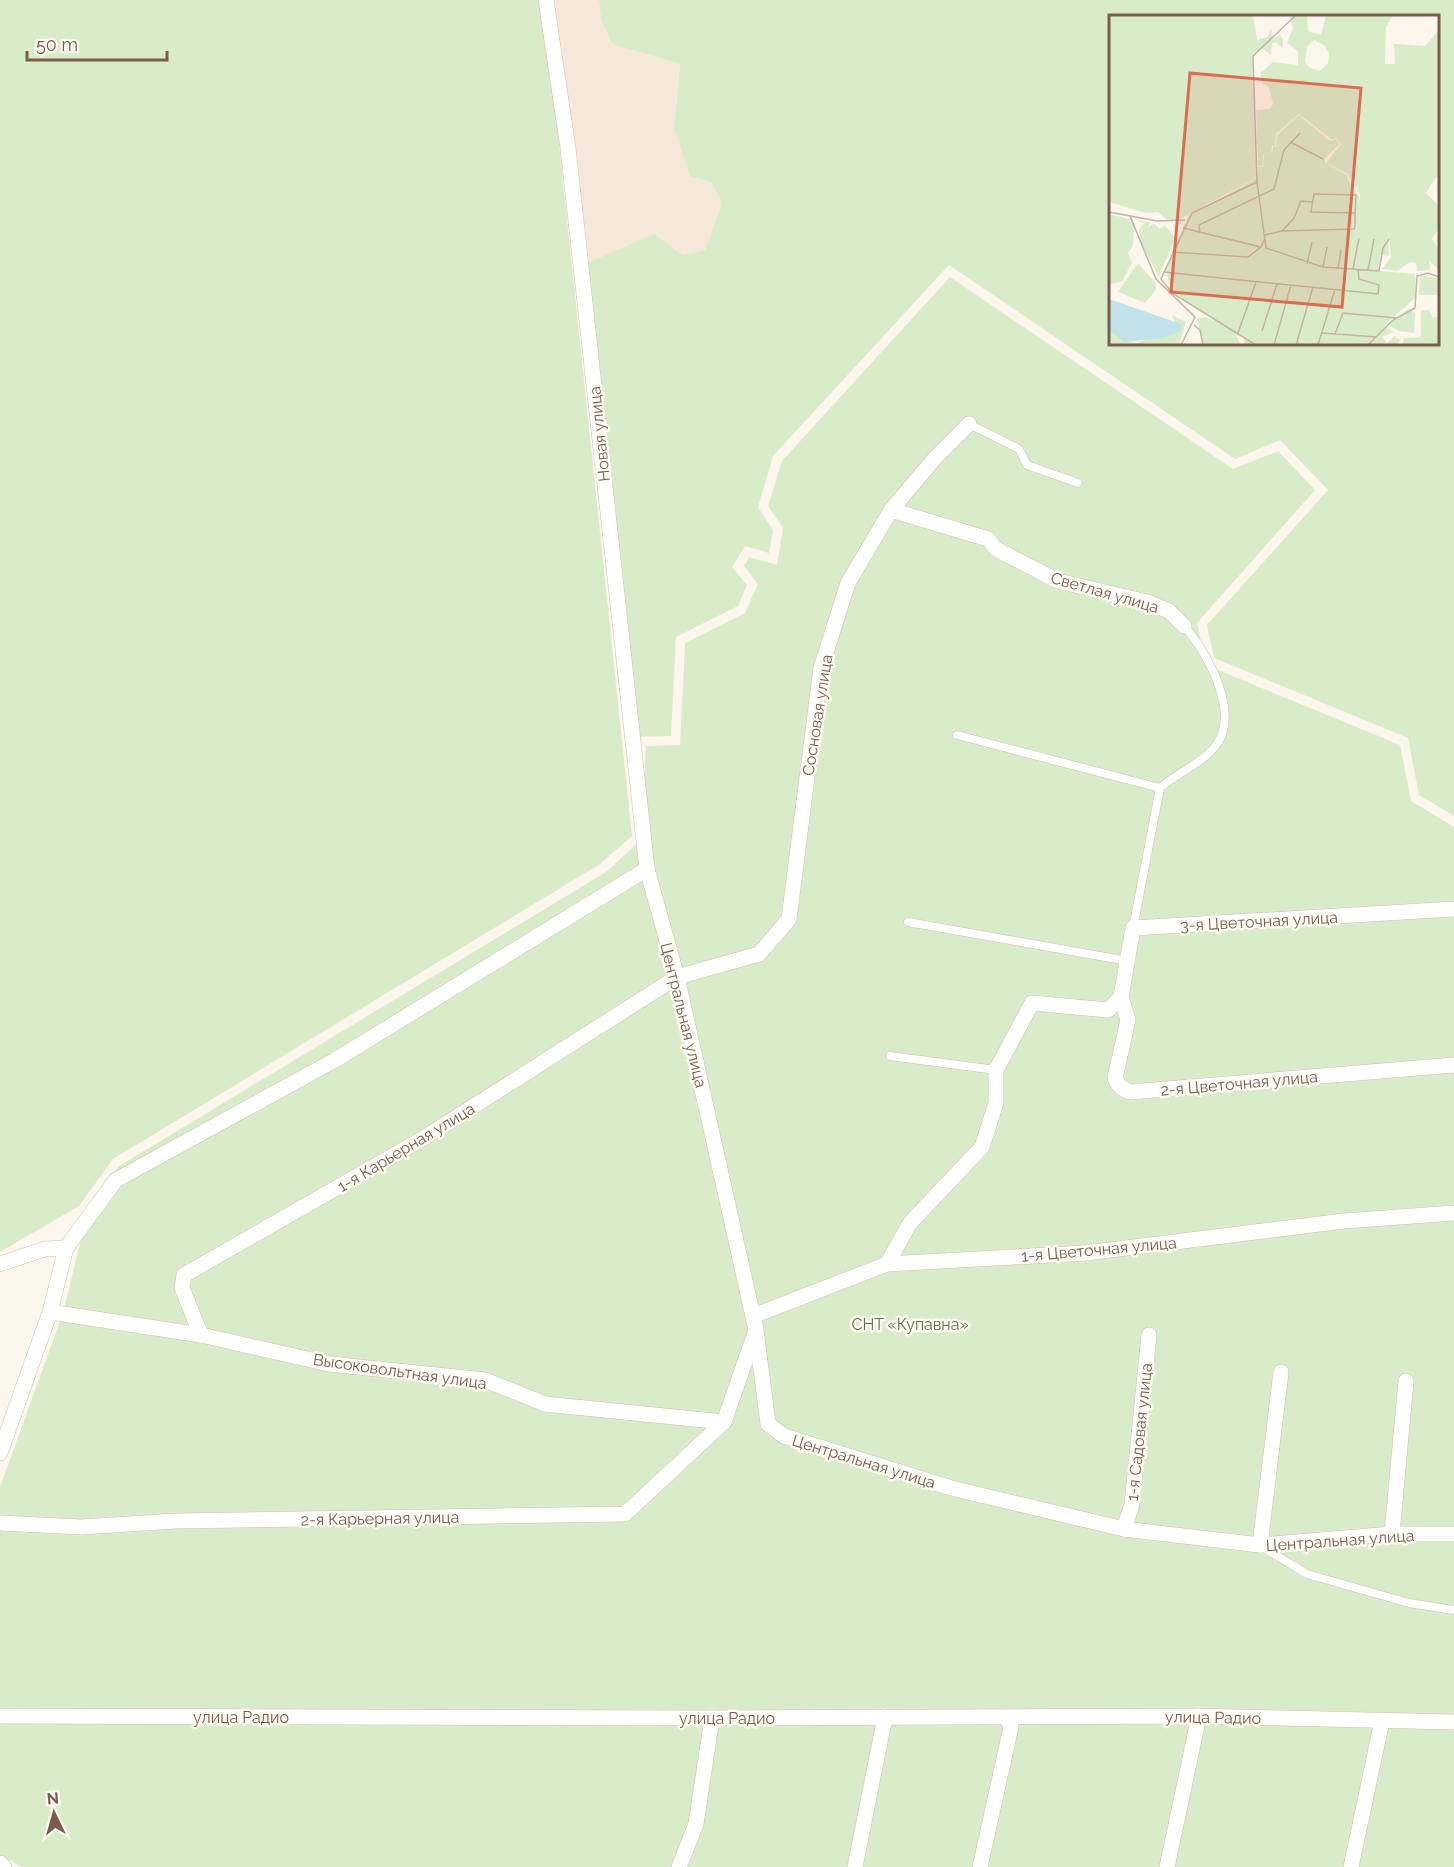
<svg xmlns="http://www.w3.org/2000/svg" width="1454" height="1867" viewBox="0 0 1454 1867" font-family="Raleway,sans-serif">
<rect width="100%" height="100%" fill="#fdf6ec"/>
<polygon fill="#f5e8da" points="541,0 599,0 601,20 612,44 680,64 674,129 690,175 711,182 722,203 705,250 682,255 583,265"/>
<g fill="#d8ecc9" fill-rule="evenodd">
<polygon points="0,0 544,0 632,836 600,864 113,1159 79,1206 0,1252"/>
<path d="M599 0H1454V816L1419 795 1408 738 1214 658 1207 625 1328 490 1280 440 1235 459 949 265 773 456 758 507 773 530 769 553 745 546 732 567 747 585 738 606 676 637 671 736 637 737 583 265 654 234 682 255 705 250 722 203 711 182 690 176 674 129 680 64 612 44 601 20ZM1110 16H1438V344H1110Z"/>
<polygon points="950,277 1233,469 1278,451 1315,490 1197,623 1206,665 1400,745 1411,801 1454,827 1454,1867 22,1867 0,1855 0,1487 63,1313 88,1210 119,1166 606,872 641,840 646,746 680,745 685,643 745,613 758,584 744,566 749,557 777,565 783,528 768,506 782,461"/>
</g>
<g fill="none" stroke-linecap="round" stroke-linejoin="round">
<g stroke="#d1beb0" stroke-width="9">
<g id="lane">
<polyline points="969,424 1019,449 1027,465 1078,483"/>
<polyline points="957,735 1160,788 1133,928"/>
<path d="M1160 788C1176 774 1197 766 1212 750 1244 718 1208 653 1184 626"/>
<polyline points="908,922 1128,961"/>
<polyline points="890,1056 996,1070"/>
<polyline points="1264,1548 1307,1574 1409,1603 1454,1610"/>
</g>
</g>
<g stroke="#d1beb0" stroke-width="16">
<g id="street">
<polyline points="546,0 568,148 647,869 677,977 756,1330 768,1424 784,1436 951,1488 1124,1529 1260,1545 1392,1534 1454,1534"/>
<polyline points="891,510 988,539 996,549 1058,581 1147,602 1169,611 1184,626"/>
<path d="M1121 997 1128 1020 1115 1078C1118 1086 1122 1089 1130 1092L1454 1065"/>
<polyline points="1121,997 1133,928 1454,909"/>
<polyline points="0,1264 45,1249 66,1248"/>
<polyline points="887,1264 910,1223 982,1147 996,1103 996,1070 1032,1003 1108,1010 1121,997"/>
<polyline points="50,1312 201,1335 329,1364 485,1380 545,1404 724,1422 755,1333"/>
<polyline points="753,1316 887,1264 1086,1253 1344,1221 1454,1213"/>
<polyline points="201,1335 182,1288 184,1275 422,1139 677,977 759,954 789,919 821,668 848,583 891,510 935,458 969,424"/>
<polyline points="0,1453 50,1312 66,1248 116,1180 335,1060 647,869"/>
<polyline points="0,1523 81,1527 176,1521 625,1514 724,1422"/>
<polyline points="1124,1529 1132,1504 1149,1335"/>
<polyline points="1392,1534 1406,1381"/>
<polyline points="1260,1545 1281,1372"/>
<polyline points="0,1716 712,1718 1192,1716 1454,1722"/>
<polyline points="0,1863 4,1867"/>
<polyline points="679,1867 696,1824 712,1718"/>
<polyline points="855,1867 885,1717"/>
<polyline points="980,1867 1011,1727 1006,1717"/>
<polyline points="1167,1867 1199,1716"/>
<polyline points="1351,1867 1382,1721"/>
</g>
</g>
<use href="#lane" stroke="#fff" stroke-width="8"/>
<use href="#street" stroke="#fff" stroke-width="15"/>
</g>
<g text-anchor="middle" stroke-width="5" stroke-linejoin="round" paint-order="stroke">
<g font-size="16" fill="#7a5c4d" stroke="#fffaf3">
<text transform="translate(599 434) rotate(-96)" y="6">Новая улица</text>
<text transform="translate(1105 592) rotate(16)" y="6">Светлая улица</text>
<text transform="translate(817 715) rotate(-81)" y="6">Сосновая улица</text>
<text transform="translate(1259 921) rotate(-3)" y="6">3-я Цветочная улица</text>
<text transform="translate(684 1015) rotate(76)" y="6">Центральная улица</text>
<text transform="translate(1239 1083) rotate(-5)" y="6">2-я Цветочная улица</text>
<text transform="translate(406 1147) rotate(-31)" y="6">1-я Карьерная улица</text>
<text transform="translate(1099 1249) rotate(-5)" y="6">1-я Цветочная улица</text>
<text transform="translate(400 1371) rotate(8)" y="6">Высоковольтная улица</text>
<text transform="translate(1139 1432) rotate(-84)" y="6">1-я Садовая улица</text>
<text transform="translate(864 1461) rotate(17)" y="6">Центральная улица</text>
<text transform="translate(380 1518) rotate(-1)" y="6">2-я Карьерная улица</text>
<text transform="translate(1340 1540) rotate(-4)" y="6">Центральная улица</text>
<text x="241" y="1723">улица Радио</text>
<text transform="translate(1213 1717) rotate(1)" y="6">улица Радио</text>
<text x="727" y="1724">улица Радио</text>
</g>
<g font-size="16" fill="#537a41" stroke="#fffaf3">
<text x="910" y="1330">СНТ «Купавна»</text>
</g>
</g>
<g transform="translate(1109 15)">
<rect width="330" height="330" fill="#fdf6ec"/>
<path d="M144 0 148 25 159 22 162 12 164 24 171 20 174 24V34L167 27 163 28 162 40 154 34 144 39 147 163 67 206 57 204 49 197 37 198 0 187V1ZM185 0H198L199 16 212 20 217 0H284L277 12 276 49H286L285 29 316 31 330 15V164L327 162 317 178 330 191V213L323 224 330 234V255L320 245 321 255 308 256 307 248 301 247 288 256 273 254 282 242 279 213 280 241 271 240 270 256 306 259 307 282 279 307 276 311 284 317 273 322 278 328 286 321 291 325 289 330H136L135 323 127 320 132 330H95L88 303 97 302 110 308 61 275 57 253 79 201 148 163 149 152H154L155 140 162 137 164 134V131L167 132 168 120 190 100 221 126 227 124 231 129 216 143V148L238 160 239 166 250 181 251 189V180L239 159 217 148 232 129 227 123 222 124 190 99 167 119 166 131 163 130 162 137 154 140 153 151H149L147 95 161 94 164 89 160 72 153 69 151 58 164 47 189 50V36L178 28 184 13 181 3ZM205 25 215 30 220 39 219 48 211 56 201 53 196 47 198 32ZM0 199 24 205 25 213 24 231 19 238 23 248 13 266 0 270ZM27 206 41 207 39 213 45 208 50 214 56 211 66 223 50 262 31 226 30 215 35 208ZM29 248 47 269V275L36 288 9 277ZM311 260 330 264V280H310ZM301 293 306 298 305 318 290 316 278 309ZM312 295H319L324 303 330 301V330H293L295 323 312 322ZM63 300 77 307 70 330H0V312L13 324 27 328 69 314Z" fill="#d8ecc9" fill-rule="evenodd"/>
<path d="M0 284 72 309V316L54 323 16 327 0 315Z" fill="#bfe3e8"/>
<path fill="none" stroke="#c5b3a7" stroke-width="1.5" d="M187 0 144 41 148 167 157 233 214 252 270 256 274 233 280 224M181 127 214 144M0 197 48 206 76 205M21 201 47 264 86 302 72 330M74 213 152 232 156 223M173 216 185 203 192 186 203 187M91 217 90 210 165 174 175 135 191 118M156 220 173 216 245 214 246 212V198L247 180 205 179 202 197 246 198M63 237 139 242 152 232M198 249 203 227M214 252 218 232M229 253 232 235M244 254 250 223M259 255 265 224M54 257 269 279 270 270 250 264 249 254M85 310 91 315 94 330M153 316 168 269M129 318 147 267M213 318 267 322M226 319 234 298 287 303M147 330 63 278 52 264 83 198 148 167M165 330 182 270M187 330 204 272M209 330 226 274M259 330 284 305 306 293 308 261 319 258 330 262"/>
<path fill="#dc6d51" fill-opacity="0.15" stroke="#dc6d51" stroke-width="3" d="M81 58 252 73 233 292 62 277Z"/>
<rect width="330" height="330" fill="none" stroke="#7a5c4d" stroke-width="3"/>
</g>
<g transform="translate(54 1813) rotate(355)" stroke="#fffaf3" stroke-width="4.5" paint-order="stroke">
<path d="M0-4.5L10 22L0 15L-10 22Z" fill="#7a5c4d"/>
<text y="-9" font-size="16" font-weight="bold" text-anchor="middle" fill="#7a5c4d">N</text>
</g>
<path d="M27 51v9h140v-9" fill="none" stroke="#7a5c4d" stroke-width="3"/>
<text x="36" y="51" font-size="18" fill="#7a5c4d" stroke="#fffaf3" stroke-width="4.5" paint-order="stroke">50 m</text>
</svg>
